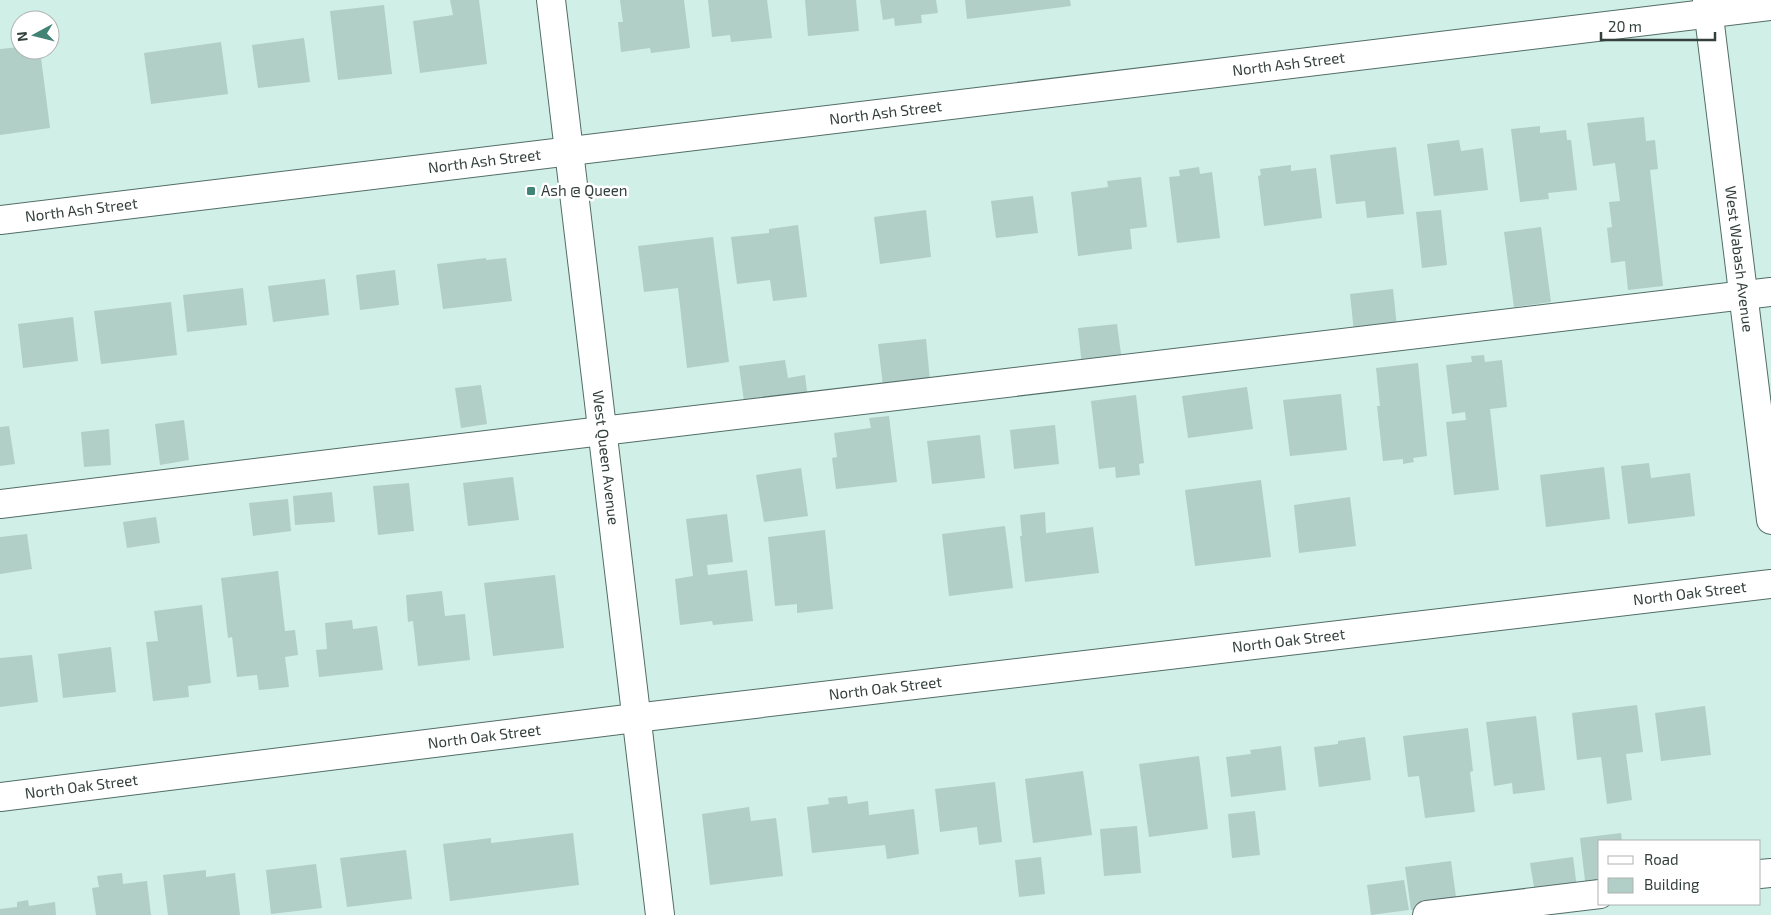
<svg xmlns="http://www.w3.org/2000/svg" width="1771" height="915" viewBox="0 0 1771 915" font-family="'Exo 2',sans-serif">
<rect width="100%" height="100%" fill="#d0efe7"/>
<g fill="#b1cec7">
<polygon points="450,0 479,0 487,64 420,73 413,21 453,15"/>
<polygon points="620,0 684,0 690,48 651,53 650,48 621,52 618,22 623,22"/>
<polygon points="708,0 767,0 772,38 731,42 730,35 712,37"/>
<polygon points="805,0 856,0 859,31 808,36"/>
<polygon points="880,0 936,0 938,13 921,15 922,23 895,26 894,18 883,20"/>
<polygon points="965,0 1070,0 1071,6 967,19"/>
<polygon points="384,5 392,74 338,80 330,11"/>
<polygon points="304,38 310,82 258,88 252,45"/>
<polygon points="221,42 228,94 151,104 144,53"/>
<polygon points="20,47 20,50 40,50 50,128 0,135 0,49"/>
<polygon points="1644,117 1646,141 1655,140 1658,169 1650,170 1663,286 1628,290 1625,261 1611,263 1607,228 1612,227 1609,202 1620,201 1615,163 1593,166 1587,123"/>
<polygon points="1540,126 1540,133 1566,130 1567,140 1571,140 1577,190 1548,193 1549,199 1520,202 1511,129"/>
<polygon points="1459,140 1461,151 1483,148 1488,190 1434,196 1427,144"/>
<polygon points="1396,147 1404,214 1367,218 1365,201 1336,204 1330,155"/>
<polygon points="1291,165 1291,171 1316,168 1322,218 1264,226 1258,176 1261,175 1260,169"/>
<polygon points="1199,167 1200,174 1212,172 1220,238 1177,243 1169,177 1180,176 1179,170"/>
<polygon points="1141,177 1147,227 1130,229 1132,249 1078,256 1071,192 1108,187 1107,181"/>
<polygon points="1033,196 1038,233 996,238 991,201"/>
<polygon points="926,210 931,257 880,264 874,217"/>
<polygon points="1441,210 1447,265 1422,268 1416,212"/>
<polygon points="798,225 807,297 773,301 770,280 737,284 731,237 769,233 769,229"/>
<polygon points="1541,227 1551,302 1514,307 1504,232"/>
<polygon points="713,237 729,362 687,368 678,288 644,292 638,246"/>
<polygon points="486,258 486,260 506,258 512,301 443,309 437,264"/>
<polygon points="395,270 399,305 360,310 356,275"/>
<polygon points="325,279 329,315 273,322 268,286"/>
<polygon points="243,288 247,325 187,332 183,295"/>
<polygon points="1393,289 1397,327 1354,332 1350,294"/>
<polygon points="171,302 177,355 101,364 94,311"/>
<polygon points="73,317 78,361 23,368 18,324"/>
<polygon points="1117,324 1122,361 1082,366 1078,328"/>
<polygon points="926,339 930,381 883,386 878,344"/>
<polygon points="1484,355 1485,362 1502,360 1507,407 1490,409 1499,490 1454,495 1446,422 1466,420 1465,412 1452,414 1446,365 1472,362 1471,356"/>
<polygon points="785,360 788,378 805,375 808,399 745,408 739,366"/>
<polygon points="1418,363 1427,456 1413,458 1414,462 1403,464 1403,459 1383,461 1377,406 1380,406 1376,368"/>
<polygon points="481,385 487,424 461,428 455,388"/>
<polygon points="1247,387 1253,429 1188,438 1182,396"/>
<polygon points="1341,394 1347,450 1290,456 1283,400"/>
<polygon points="1136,395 1144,463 1139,464 1140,475 1116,478 1115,467 1099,469 1091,401"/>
<polygon points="889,416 897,482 836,489 832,458 837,457 834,433 871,428 869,418"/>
<polygon points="184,420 189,460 160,465 155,424"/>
<polygon points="1055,425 1059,464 1014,469 1010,430"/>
<polygon points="9,426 15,464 0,466 0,427"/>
<polygon points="109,429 111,465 84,467 81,432"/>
<polygon points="980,435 985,478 932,484 927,441"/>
<polygon points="1649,463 1651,478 1690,473 1695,516 1628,524 1621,466"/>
<polygon points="1604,467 1610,519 1546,527 1540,475"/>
<polygon points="801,468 808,516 764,522 756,475"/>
<polygon points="513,477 519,520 468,526 463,483"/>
<polygon points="1261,480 1271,557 1195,566 1185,490"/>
<polygon points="409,483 414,531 378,535 373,486"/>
<polygon points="332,492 335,522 295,525 293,496"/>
<polygon points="1350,497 1356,546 1299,553 1294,505"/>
<polygon points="288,499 291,531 253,536 249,503"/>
<polygon points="1045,512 1046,533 1093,527 1099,573 1025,582 1020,536 1022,536 1020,515"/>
<polygon points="727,514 733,562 707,565 708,575 747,570 753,621 713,625 712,621 680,625 675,579 693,576 686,519"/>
<polygon points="156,517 160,543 127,548 123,522"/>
<polygon points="1005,526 1013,588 949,596 942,534"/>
<polygon points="825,530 833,609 797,613 797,604 775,606 768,537"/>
<polygon points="27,534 32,569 0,574 0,537"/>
<polygon points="278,571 285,631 295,630 298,655 285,657 289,687 259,690 257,675 237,677 232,637 228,638 221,578"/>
<polygon points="555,575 564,648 493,656 484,583"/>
<polygon points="442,591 445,616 465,614 470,660 418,666 413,621 408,622 406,595"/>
<polygon points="202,605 211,683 188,686 189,697 153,701 146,642 158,641 154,611"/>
<polygon points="352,620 353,629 377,626 383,670 319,677 316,650 327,649 325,623"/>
<polygon points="111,647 116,692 63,698 58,654"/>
<polygon points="32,655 38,702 0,707 0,658"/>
<polygon points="1637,705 1643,752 1626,754 1632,800 1607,804 1601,757 1577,760 1572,713"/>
<polygon points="1705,706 1711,755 1661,761 1655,713"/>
<polygon points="1536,716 1545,790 1513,794 1512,783 1494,786 1486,722"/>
<polygon points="1468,728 1473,771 1470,772 1475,812 1425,818 1419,776 1408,777 1403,736"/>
<polygon points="1365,737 1371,780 1319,787 1314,747 1338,744 1338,741"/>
<polygon points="1281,746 1286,790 1231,797 1226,757 1251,754 1250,750"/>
<polygon points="1199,756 1208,829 1149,837 1139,764"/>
<polygon points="1083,771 1092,835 1033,843 1025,779"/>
<polygon points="995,782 1002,842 979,845 977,827 940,832 935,789"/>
<polygon points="847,796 848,804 868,801 869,815 914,809 919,854 887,859 885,845 812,853 807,807 829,804 828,798"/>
<polygon points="749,807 751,821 776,818 783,876 710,885 702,814"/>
<polygon points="1255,811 1260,855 1232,858 1228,814"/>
<polygon points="1137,826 1141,873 1104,876 1100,829"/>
<polygon points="573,833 579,885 450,901 443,844 491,838 491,843"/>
<polygon points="1621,833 1622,841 1600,841 1600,887 1586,889 1580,838"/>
<polygon points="406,850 412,899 347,907 340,858"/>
<polygon points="1041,857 1045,894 1019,897 1015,860"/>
<polygon points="1573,857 1577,888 1535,893 1530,863"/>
<polygon points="1451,861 1457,904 1411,910 1405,867"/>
<polygon points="316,864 322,908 271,914 266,870"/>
<polygon points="206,870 206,877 235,873 240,915 168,915 163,875"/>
<polygon points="122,873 123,884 147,881 151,915 96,915 92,888 99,887 97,876"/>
<polygon points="1404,880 1409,910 1371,915 1367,885"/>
<polygon points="28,900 29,906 55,902 56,915 0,915 0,909 17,907 17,902"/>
</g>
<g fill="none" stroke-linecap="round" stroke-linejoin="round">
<g stroke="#526d66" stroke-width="30">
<g id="minor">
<path id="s1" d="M551 0 660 915"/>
<path id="s2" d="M1707 0 1771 520"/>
<polyline points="0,504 602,431 1771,292"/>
<path id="s3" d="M0 797 635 718 1771 584"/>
<polyline points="1760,874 1771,873"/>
<polyline points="1427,915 1600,894"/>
</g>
</g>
<g stroke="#526d66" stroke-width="30">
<g id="major">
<path id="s4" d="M0 220 1771 6"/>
</g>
</g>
<use href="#minor" stroke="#fff" stroke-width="28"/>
<use href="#major" stroke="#fff" stroke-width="28"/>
</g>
<rect fill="#418475" stroke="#fff" stroke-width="2" x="526" y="186" width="10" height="10" rx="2.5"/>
<g text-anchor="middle" stroke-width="5" stroke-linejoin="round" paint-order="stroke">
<g font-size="15" fill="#34403d" stroke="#fff">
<text dy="5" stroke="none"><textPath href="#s4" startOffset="1298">North Ash Street</textPath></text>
<text dy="5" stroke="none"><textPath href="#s4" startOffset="892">North Ash Street</textPath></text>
<text dy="5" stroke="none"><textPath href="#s4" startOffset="488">North Ash Street</textPath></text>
<text dy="5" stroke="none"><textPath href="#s4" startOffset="82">North Ash Street</textPath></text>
<text dy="5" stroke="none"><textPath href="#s2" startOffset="261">West Wabash Avenue</textPath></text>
<text dy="5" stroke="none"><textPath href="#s1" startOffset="461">West Queen Avenue</textPath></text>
<text dy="5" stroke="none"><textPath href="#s3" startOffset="1702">North Oak Street</textPath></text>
<text dy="5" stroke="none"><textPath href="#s3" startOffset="1298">North Oak Street</textPath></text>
<text dy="5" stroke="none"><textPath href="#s3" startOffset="892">North Oak Street</textPath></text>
<text dy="5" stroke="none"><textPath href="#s3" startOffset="488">North Oak Street</textPath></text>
<text dy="5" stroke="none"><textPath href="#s3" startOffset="82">North Oak Street</textPath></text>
</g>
<g font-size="15" fill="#34403d" stroke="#fff" text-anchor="start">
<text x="541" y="196">Ash @ Queen</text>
</g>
</g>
<rect x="1598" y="840" width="162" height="65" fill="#ffffff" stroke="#aeb3b1"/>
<rect x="1608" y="856" width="25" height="8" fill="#ffffff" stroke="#aeb3b1"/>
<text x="1644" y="865" font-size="15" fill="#34403d">Road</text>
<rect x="1608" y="878" width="25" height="15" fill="#b1cec7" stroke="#aeb3b1"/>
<text x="1644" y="890" font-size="15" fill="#34403d">Building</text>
<g transform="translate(35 35) rotate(263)"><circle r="24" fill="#ffffff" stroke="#aeb3b1"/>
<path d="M0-4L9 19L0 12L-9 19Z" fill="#418475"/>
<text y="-8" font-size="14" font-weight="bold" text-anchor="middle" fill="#34403d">N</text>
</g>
<path d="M1601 32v8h114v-8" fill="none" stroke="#34403d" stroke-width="2.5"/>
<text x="1608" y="32" font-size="15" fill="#34403d" stroke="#ffffff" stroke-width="4" paint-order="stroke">20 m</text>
</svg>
